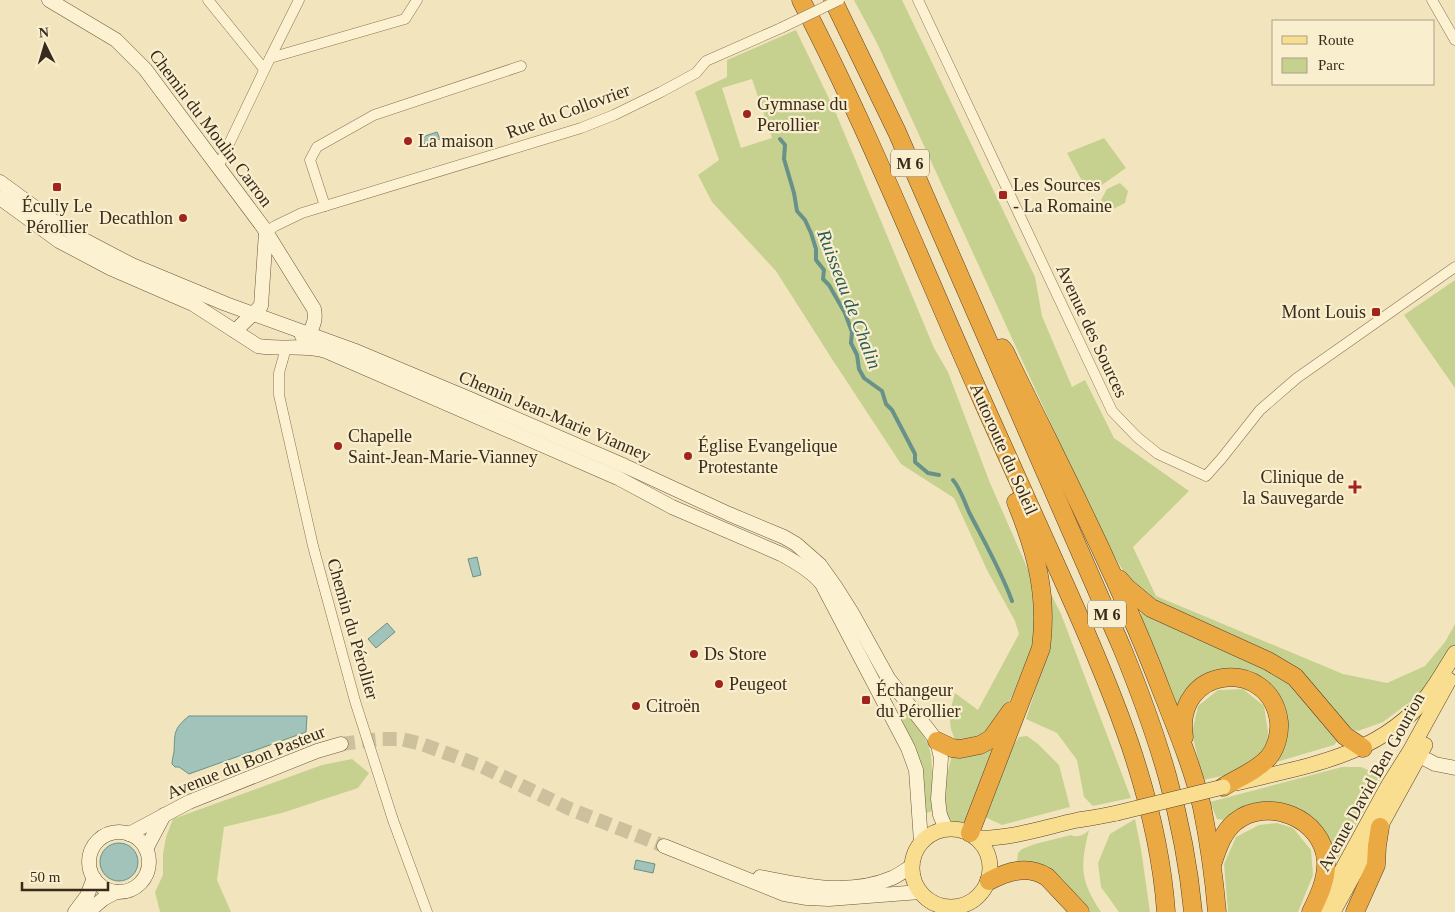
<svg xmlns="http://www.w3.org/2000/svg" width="1455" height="912" viewBox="0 0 1455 912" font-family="'Times New Roman',serif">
<rect width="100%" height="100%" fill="#f2e5bd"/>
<g fill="#c6d190" fill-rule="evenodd">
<polygon points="854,0 902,0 1035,277 1042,316 1072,387 1085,380 1114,438 1189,491 1133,547 1156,596 1343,674 1387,683 1425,666 1445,642 1455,624 1455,645 1423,696 1407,704 1383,722 1358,731 1344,727 1320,699 1145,596 1125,574 1101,533 877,43"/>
<path d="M796 30 835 111 934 348 948 372 990 483 1030 574 1034 606 1035 642 1023 676 996 726 987 735 958 743C946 728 950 710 955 693L978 710 1019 634 1015 621 987 570 954 498 901 464 832 359 776 271 712 202 698 175 719 160 695 92 727 77V60ZM752 79 772 138 741 148 722 88Z"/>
<polygon points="1104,138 1126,168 1089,194 1067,153"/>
<polygon points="1120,183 1128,191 1125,203 1109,211 1101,200 1107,189"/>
<polygon points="1455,280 1455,388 1404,315"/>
<polygon points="1049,590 1061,614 1131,798 1093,806 1084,797 1077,760 1057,733 1026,719 1039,679 1050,624"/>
<polygon points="1141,612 1147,612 1285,677 1340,738 1334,745 1273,763 1280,699 1257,676 1231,671 1186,694 1176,709 1141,617"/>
<polygon points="1243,689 1264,706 1268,732 1267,749 1251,762 1231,774 1203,780 1192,733 1198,706 1218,690"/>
<path d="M904 710C914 723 929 738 931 756 933 774 931 792 933 811L926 813 899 720Z"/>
<polygon points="1027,736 1038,744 1059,765 1070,807 1002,825 985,817 1013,746 1019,737"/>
<polygon points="997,743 966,822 950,822 943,806 945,783 952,755"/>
<polygon points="352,759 369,773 358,788 282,813 224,827 217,880 231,912 160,912 155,892 163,875 163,854 166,837 173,819 322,765"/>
<polygon points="1342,767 1361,767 1382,776 1334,866 1328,845 1258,806 1235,811 1225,820 1217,819 1210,802"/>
<polygon points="1135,819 1141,849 1150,912 1119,912 1101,887 1098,863 1110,834"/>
<polygon points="1277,823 1293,828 1311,850 1313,875 1298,912 1228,912 1224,864 1236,837 1259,825"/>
<path d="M1089 830C1080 867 1080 880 1101 912H1090L1078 899 1028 862 1017 861 1018 853 1022 849 1035 844 1071 835C1078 838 1084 835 1089 830Z"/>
</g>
<g fill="#a1c3ba" stroke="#689189">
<polygon points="437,132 440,139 424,144 422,137"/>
<polygon points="477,557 481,575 473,577 468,559"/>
<polygon points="387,623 395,632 376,648 368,639"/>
<path d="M189 716H307L306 732 189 774 179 767H175L172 764C172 760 173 757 174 752 175 733 173 729 189 716Z"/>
<circle cx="119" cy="862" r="19"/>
<polygon points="636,860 655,864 653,873 634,869"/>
</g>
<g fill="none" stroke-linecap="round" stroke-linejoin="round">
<g stroke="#689189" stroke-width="4">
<polyline points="780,139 785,145 784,159 794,193 797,211 805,220 811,233 816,249 816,260 824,270 823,279 829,285 845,313 852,332 851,343 857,355 859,369 864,378 882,391 886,404 892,410 915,454 915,462 928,473 939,475"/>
<path d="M953 480C961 489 964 502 970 514 985 543 1001 571 1012 601"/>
</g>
<polyline stroke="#cdc09d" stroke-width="14" stroke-dasharray="14 7" stroke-linecap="butt" points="341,744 380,739 401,739 422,744 481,766 570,809 664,846"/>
<g stroke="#8c7454" stroke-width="11">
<g id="street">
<polyline points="208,0 264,69"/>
<polyline points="918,0 1112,411 1137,437 1158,454 1206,476 1222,458 1260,410 1297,378 1455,267"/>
<polyline points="1432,0 1455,40"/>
<polyline points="270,58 299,0"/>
<polyline points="218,167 270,58 405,19 417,0"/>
<polyline points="325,206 310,160 317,147 374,115 521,66"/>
<polyline points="266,232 275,226 302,213 581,128 614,115 661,92 696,73 706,61 781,28"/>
<polyline points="286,348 279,373 279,395 313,546 355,701 393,820 427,912"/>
</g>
</g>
<g stroke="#6d5538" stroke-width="15">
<g id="secondary">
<path d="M49 0 116 40 145 69 263 227 314 309C316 319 314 324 309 334L302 336"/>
<polyline points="0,182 52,220 86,241 132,265 226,304 353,350 470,399 625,466 729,514 784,537 796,544 820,565 835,586 852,613 888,678 937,741 941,758 938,799 940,815 946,829"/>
<path d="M0 198 59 241 110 268 193 304 258 346C280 350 304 344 326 351L618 478 672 507 781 554C794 561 813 572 822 584L908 748 916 770 921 842"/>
<polyline points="235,331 261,306 266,232"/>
<polyline points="1410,751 1435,764 1455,768"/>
<circle cx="119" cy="862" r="30"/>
<polyline points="129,834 189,802 317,751 341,744"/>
<polyline points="664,846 784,894 807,898 829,899 920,892"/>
<polyline points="146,849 164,815"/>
<path d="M760 877C803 886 850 896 892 878 899 875 905 870 912 866"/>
<polyline points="75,912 87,896 94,878"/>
<polyline points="88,912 103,899 116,892"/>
</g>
</g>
<g stroke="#594229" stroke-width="16">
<g id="primary">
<path d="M1236 783C1306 766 1381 756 1428 695 1438 682 1446 667 1455 653"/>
<circle cx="951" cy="868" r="39"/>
<path d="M978 838C1012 839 1045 827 1078 820 1091 818 1104 816 1117 813"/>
<polyline points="1319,912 1388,786 1410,751 1449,680"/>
<polyline points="1333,912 1425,745"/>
</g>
</g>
<g stroke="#594229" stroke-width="19">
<g id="highway">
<path d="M801 0C869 130 923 268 983 402 1011 463 1038 525 1066 587 1112 690 1158 798 1166 912"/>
<path d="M833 0 897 132 1122 648C1158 736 1184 817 1193 912"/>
<path d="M1002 348 1005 352C1059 464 1118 576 1162 692 1177 730 1193 768 1202 807 1209 842 1214 877 1217 912"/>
<polyline points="1119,579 1127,588 1151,608 1268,661 1295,677 1345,736 1363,748"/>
<path d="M1184 737C1173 665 1271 656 1279 722 1280 734 1276 749 1268 758 1256 771 1238 778 1223 787"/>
<polyline points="937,741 952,748 960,749 980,745 991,739 1011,711"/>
<path d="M970 833 1041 648C1048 595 1036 551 1016 502"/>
<path d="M1213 862C1218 847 1223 832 1235 822 1268 796 1323 818 1326 861 1327 879 1319 896 1311 912"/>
<path d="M989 881C1009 871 1027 865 1047 877L1080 912"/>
<polyline points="1355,912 1376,865 1377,846 1380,827"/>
</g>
</g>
<use href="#street" stroke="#fcf1d1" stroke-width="10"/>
<use href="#secondary" stroke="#fcf1d1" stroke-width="14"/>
<use href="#primary" stroke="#fade90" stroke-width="15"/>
<use href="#highway" stroke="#eba944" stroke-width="18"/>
<g stroke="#8c7454" stroke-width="11" stroke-linecap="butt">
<polyline id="street-bridge" points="781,28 839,0"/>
</g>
<g stroke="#594229" stroke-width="16" stroke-linecap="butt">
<polyline id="primary-bridge" points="1117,813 1223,787"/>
</g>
<use href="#street-bridge" stroke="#fcf1d1" stroke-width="10"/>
<use href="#primary-bridge" stroke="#fade90" stroke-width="15"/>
</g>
<g fill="#a1241e" stroke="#f9eecd" stroke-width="2">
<circle cx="747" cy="114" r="5"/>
<circle cx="408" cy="141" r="5"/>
<rect x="52" y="182" width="10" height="10" rx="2.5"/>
<rect x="998" y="190" width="10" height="10" rx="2.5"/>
<circle cx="183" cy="218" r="5"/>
<rect x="1371" y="307" width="10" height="10" rx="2.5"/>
<circle cx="338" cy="446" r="5"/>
<circle cx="688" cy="456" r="5"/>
<path d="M1352.5 479.5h5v5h5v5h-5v5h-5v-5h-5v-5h5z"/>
<circle cx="694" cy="654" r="5"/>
<circle cx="719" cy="684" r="5"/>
<rect x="861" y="695" width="10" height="10" rx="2.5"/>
<circle cx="636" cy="706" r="5"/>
</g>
<g text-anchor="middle" stroke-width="4.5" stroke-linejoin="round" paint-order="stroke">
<g fill="#f9eecd" stroke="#736650" stroke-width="1">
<rect x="891" y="149.5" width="38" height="27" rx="4"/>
<rect x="1088" y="600.5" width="38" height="27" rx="4"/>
</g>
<g font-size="16" font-weight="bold" fill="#392b1b">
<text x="910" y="169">M 6</text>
<text x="1107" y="620">M 6</text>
</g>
<g font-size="18" fill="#392b1b" stroke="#f9eecd" text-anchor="start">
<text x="757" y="110">Gymnase du<tspan x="757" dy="21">Perollier</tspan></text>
<text x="418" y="147">La maison</text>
<text x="1013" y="191">Les Sources<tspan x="1013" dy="21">- La Romaine</tspan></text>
<text x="57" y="212" text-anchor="middle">Écully Le<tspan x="57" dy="21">Pérollier</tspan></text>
<text x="173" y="224" text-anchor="end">Decathlon</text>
<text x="1366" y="318" text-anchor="end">Mont Louis</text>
<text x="348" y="442">Chapelle<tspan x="348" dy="21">Saint-Jean-Marie-Vianney</tspan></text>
<text x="698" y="452">Église Evangelique<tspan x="698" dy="21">Protestante</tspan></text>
<text x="1344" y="483" text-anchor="end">Clinique de<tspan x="1344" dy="21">la Sauvegarde</tspan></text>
<text x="704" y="660">Ds Store</text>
<text x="729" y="690">Peugeot</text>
<text x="876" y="696">Échangeur<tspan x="876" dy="21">du Pérollier</tspan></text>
<text x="646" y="712">Citroën</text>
</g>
<g font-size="18" fill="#392b1b" stroke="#f9eecd">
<text transform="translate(568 111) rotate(-20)" y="6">Rue du Collovrier</text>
<text transform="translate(211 128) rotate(53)" y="6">Chemin du Moulin Carron</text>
<text transform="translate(1092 331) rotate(65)" y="6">Avenue des Sources</text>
<text transform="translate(555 416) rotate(23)" y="6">Chemin Jean-Marie Vianney</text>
<text transform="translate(1004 449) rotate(66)" y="6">Autoroute du Soleil</text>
<text transform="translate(353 629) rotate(74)" y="6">Chemin du Pérollier</text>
<text transform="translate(246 762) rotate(-22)" y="6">Avenue du Bon Pasteur</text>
<text transform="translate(1371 782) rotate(-61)" y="6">Avenue David Ben Gourion</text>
</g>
<g font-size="19" font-style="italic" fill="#285b5a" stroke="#f9eecd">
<text transform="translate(850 299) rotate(69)" y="7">Ruisseau de Chalin</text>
</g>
</g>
<rect x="1272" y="20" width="162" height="65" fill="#f9eecd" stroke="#aca086"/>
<rect x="1282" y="36" width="25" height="8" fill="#fade90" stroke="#aca086"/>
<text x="1318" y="45" font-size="15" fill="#392b1b">Route</text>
<rect x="1282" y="58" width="25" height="15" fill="#c6d190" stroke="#aca086"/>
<text x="1318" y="70" font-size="15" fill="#392b1b">Parc</text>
<g transform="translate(45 45) rotate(355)" stroke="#f9eecd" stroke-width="4" paint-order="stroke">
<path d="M0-4L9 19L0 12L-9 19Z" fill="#392b1b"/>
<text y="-8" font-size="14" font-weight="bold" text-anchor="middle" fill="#392b1b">N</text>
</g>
<path d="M22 882v8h86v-8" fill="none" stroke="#392b1b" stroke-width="2.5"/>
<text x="30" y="882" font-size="15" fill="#392b1b" stroke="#f9eecd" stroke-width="4" paint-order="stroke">50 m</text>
</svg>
